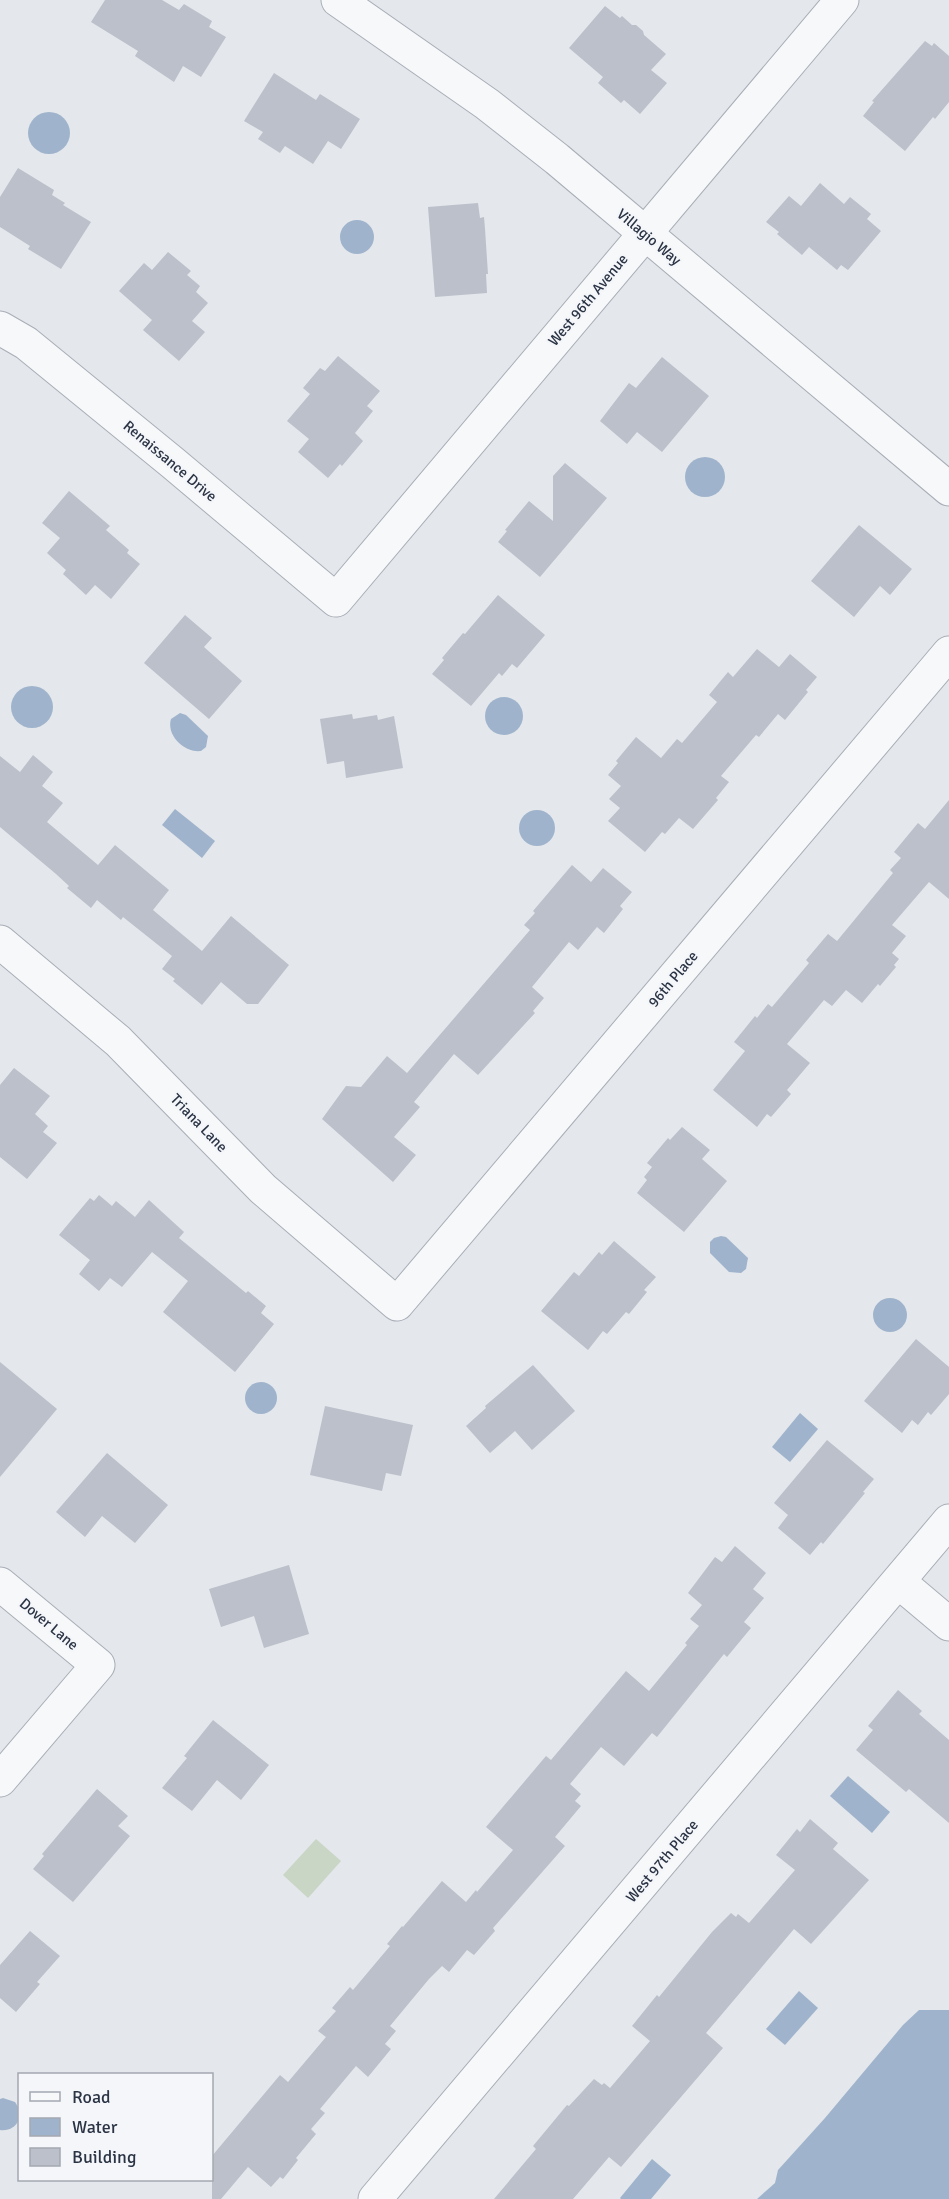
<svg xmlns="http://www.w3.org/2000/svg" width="949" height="2199" viewBox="0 0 949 2199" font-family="Signika,sans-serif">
<rect width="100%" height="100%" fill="#e4e7ec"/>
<polygon fill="#c9d6c5" points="316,1839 341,1861 308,1898 283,1875"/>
<g fill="#9fb4cc">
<circle cx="49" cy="133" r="21"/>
<circle cx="357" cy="237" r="17"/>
<circle cx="705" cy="477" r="20"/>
<circle cx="32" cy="707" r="21"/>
<circle cx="504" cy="716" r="19"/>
<path d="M180 713 186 715 208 736 206 747 201 751C184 753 166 735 171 719Z"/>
<polygon points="175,809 215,841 202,858 162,825"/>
<circle cx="537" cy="828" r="18"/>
<polygon points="721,1236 726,1237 748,1258 746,1269 741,1273 729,1272 710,1253 710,1242 714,1238"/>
<circle cx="890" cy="1315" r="17"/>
<circle cx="261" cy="1398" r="16"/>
<polygon points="800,1413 818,1429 790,1462 772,1447"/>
<polygon points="848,1776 890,1812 872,1833 830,1796"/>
<polygon points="799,1991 818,2008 785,2045 766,2029"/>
<polygon points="919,2010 949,2010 949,2199 757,2199 775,2183 778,2170 825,2118 903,2025"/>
<path d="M3 2098 15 2102C25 2116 17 2132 0 2130V2099Z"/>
<polygon points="652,2159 671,2175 651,2199 621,2199 620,2198"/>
</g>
<g fill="#bbc0ca">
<polygon points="105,0 162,0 179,10 184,4 212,21 209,27 226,37 201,77 183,66 174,82 135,56 138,51 91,22"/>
<polygon points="605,6 620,18 622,16 632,25 636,25 643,31 644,35 666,54 651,70 667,83 640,114 624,100 621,103 598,83 603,77 569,48"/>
<polygon points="925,41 932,46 934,43 949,56 949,102 935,119 933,117 905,151 863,116 874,102 872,101"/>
<polygon points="274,73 316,100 320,94 360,119 341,149 328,141 313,164 285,146 280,153 258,139 263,132 244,121"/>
<polygon points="18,168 54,190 52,195 65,203 63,205 91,222 61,269 28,249 30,246 0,227 0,197"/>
<polygon points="820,183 844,204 850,197 871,214 867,219 881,231 848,270 841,265 837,270 809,247 802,255 777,234 779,232 766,222 789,196 801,206"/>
<polygon points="478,203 480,218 484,217 485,229 488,274 486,274 487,293 435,297 428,207"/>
<polygon points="168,252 191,271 187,275 200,286 196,292 208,303 192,321 205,332 179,361 143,330 152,320 119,291 144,263 152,270"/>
<polygon points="338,356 380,391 367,406 373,411 355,433 363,441 342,466 340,464 328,478 298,452 309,439 287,421 310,394 303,388 320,368 325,371"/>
<polygon points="662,357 709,396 662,452 637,432 627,444 600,421 629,383 636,388"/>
<polygon points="565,463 607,498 540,577 498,542 507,531 505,530 529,501 553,521 553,476"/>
<polygon points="69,491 110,526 106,530 129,550 127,553 140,564 111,599 95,585 86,595 63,574 66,570 47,553 60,538 42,523"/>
<polygon points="859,525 912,569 890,595 880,586 854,617 811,581"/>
<polygon points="498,595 545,635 517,668 512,664 502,676 499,673 471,706 432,674 444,660 442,658 463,633 465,634"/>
<polygon points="185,615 212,638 204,647 242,681 209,719 144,663"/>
<polygon points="757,649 779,667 790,654 817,677 806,690 808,692 785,720 778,714 759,737 756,735 721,776 729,782 716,798 718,800 693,829 679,818 665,834 662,832 645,852 608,821 620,808 609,799 621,786 608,775 618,763 616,761 636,737 661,758 677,739 682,743 717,702 709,695 728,672 733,677"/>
<polygon points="352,714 353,719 377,715 378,720 394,716 403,768 346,778 344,761 327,764 320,719"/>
<polygon points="33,755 53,772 42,786 63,803 47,822 98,865 115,845 169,890 153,910 202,951 231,916 289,965 258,1004 247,1004 221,982 202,1005 173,981 175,979 162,969 172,956 123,917 121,920 97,900 91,908 67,888 69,886 56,874 0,827 0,756 20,772"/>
<polygon points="949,800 949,899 929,882 892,925 906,936 892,953 899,959 894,965 896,967 880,986 878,984 862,1003 846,990 832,1006 824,1000 787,1044 810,1063 787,1090 791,1094 771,1117 767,1114 757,1127 713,1090 745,1051 734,1042 755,1016 757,1018 768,1004 772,1007 809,963 806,960 828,934 837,941 893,873 890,870 901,858 894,852 918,823 925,829"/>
<polygon points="572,865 591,882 603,868 632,892 620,906 623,909 604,933 597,927 578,950 569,942 532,987 544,998 533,1011 535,1013 478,1075 454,1054 414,1102 420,1107 394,1137 416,1155 393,1182 322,1119 346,1086 361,1087 387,1056 407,1073 530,930 524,925 535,913 533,911"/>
<polygon points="14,1068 50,1096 35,1114 48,1126 43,1132 57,1143 27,1179 0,1157 0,1085"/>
<polygon points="682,1127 710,1150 702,1159 727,1181 684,1232 637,1193 647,1180 644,1177 652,1167 647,1163 668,1138 670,1140"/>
<polygon points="99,1195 112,1206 116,1201 135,1217 149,1200 184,1232 179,1238 246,1293 248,1291 266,1306 261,1313 274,1324 235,1372 163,1312 188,1281 152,1252 122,1287 110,1278 99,1291 79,1274 90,1260 59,1235 90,1198 94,1201"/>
<polygon points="614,1241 656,1277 644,1290 647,1292 629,1314 626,1312 607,1334 603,1331 588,1350 541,1311 574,1272 579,1276 599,1252 602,1255"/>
<polygon points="916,1339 949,1367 949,1394 931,1415 928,1412 918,1425 912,1420 902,1433 864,1401"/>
<polygon points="0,1362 57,1409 0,1477"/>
<polygon points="533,1365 575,1411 532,1450 515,1431 490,1453 466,1426 486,1408 485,1406"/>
<polygon points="325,1406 413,1425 401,1476 386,1473 382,1491 310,1475"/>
<polygon points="827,1440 874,1479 863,1492 865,1493 823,1544 821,1542 810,1555 778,1528 788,1515 774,1503"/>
<polygon points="107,1453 168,1505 135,1543 102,1516 85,1537 56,1512"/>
<polygon points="735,1546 766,1573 753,1589 764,1598 744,1622 751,1628 727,1657 724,1654 657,1737 652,1733 624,1766 601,1747 570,1784 581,1794 575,1801 581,1806 555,1837 565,1846 493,1928 495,1931 474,1955 467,1950 449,1972 442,1966 429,1979 390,2026 396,2031 385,2044 391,2049 368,2077 356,2066 320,2109 325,2113 311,2129 316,2134 296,2158 298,2160 283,2179 280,2177 271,2187 248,2167 221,2199 212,2199 212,2156 280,2075 288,2082 326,2037 318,2031 336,2011 332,2008 350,1987 353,1990 390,1946 387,1944 402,1926 403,1927 442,1881 466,1902 476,1890 477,1892 513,1850 486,1827 546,1756 551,1760 626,1671 649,1691 687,1645 685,1643 699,1626 690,1619 702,1605 688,1593 715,1557 722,1562"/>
<polygon points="289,1565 309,1634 264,1648 254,1616 221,1627 209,1589"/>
<polygon points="898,1690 922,1711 919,1714 949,1740 949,1823 909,1789 906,1792 856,1750 873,1730 868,1726"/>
<polygon points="213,1720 269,1765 241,1800 217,1780 192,1811 162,1788 187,1758 184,1756"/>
<polygon points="97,1789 128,1816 118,1826 130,1836 73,1902 33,1869 44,1856 42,1854"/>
<polygon points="810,1819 838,1843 833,1849 869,1880 811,1944 794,1929 706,2033 723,2048 621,2167 609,2157 573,2199 494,2199 536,2149 533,2146 567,2105 569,2106 594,2079 602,2085 604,2083 610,2088 650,2041 632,2026 657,1995 659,1997 712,1932 731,1913 736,1917 738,1914 749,1923 795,1870 776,1855 797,1829 800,1832"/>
<polygon points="30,1931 60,1956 37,1982 40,1984 16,2012 0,1998 0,1965"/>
</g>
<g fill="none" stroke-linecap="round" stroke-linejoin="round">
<g stroke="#a9aeb7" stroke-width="35">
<g id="minor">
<polyline points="338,0 487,104 557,159 949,489"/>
<polyline points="0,328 26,343 173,463 336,600 842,0"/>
<polyline points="0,942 118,1041 263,1189 397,1304 949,653"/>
<polyline points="899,1582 949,1624"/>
<polyline points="0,1584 98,1665 0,1780"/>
<polyline points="375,2199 949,1521"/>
</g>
</g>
<use href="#minor" stroke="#f7f8fa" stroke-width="33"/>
</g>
<g text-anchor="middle" stroke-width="4.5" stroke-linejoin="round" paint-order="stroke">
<g font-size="15" fill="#2b3445" stroke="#f4f6f9">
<text transform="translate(649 237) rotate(40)" y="5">Villagio Way</text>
<text transform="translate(588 300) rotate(-50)" y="5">West 96th Avenue</text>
<text transform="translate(170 461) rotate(40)" y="5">Renaissance Drive</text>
<text transform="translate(673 979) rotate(-50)" y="5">96th Place</text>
<text transform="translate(199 1123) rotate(46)" y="5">Triana Lane</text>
<text transform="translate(49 1624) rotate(40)" y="5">Dover Lane</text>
<text transform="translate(662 1861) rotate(-50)" y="5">West 97th Place</text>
</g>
</g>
<rect x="18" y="2073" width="195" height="108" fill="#f4f6f9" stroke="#a4a8b1" stroke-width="1.5"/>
<rect x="30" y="2092" width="30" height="9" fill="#f7f8fa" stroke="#a4a8b1" stroke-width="1.5"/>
<text x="72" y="2103" font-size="18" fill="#2b3445">Road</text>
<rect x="30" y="2118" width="30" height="18" fill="#9fb4cc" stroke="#a4a8b1" stroke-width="1.5"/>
<text x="72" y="2133" font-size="18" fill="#2b3445">Water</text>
<rect x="30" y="2148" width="30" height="18" fill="#bbc0ca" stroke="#a4a8b1" stroke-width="1.5"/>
<text x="72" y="2163" font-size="18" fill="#2b3445">Building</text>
</svg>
